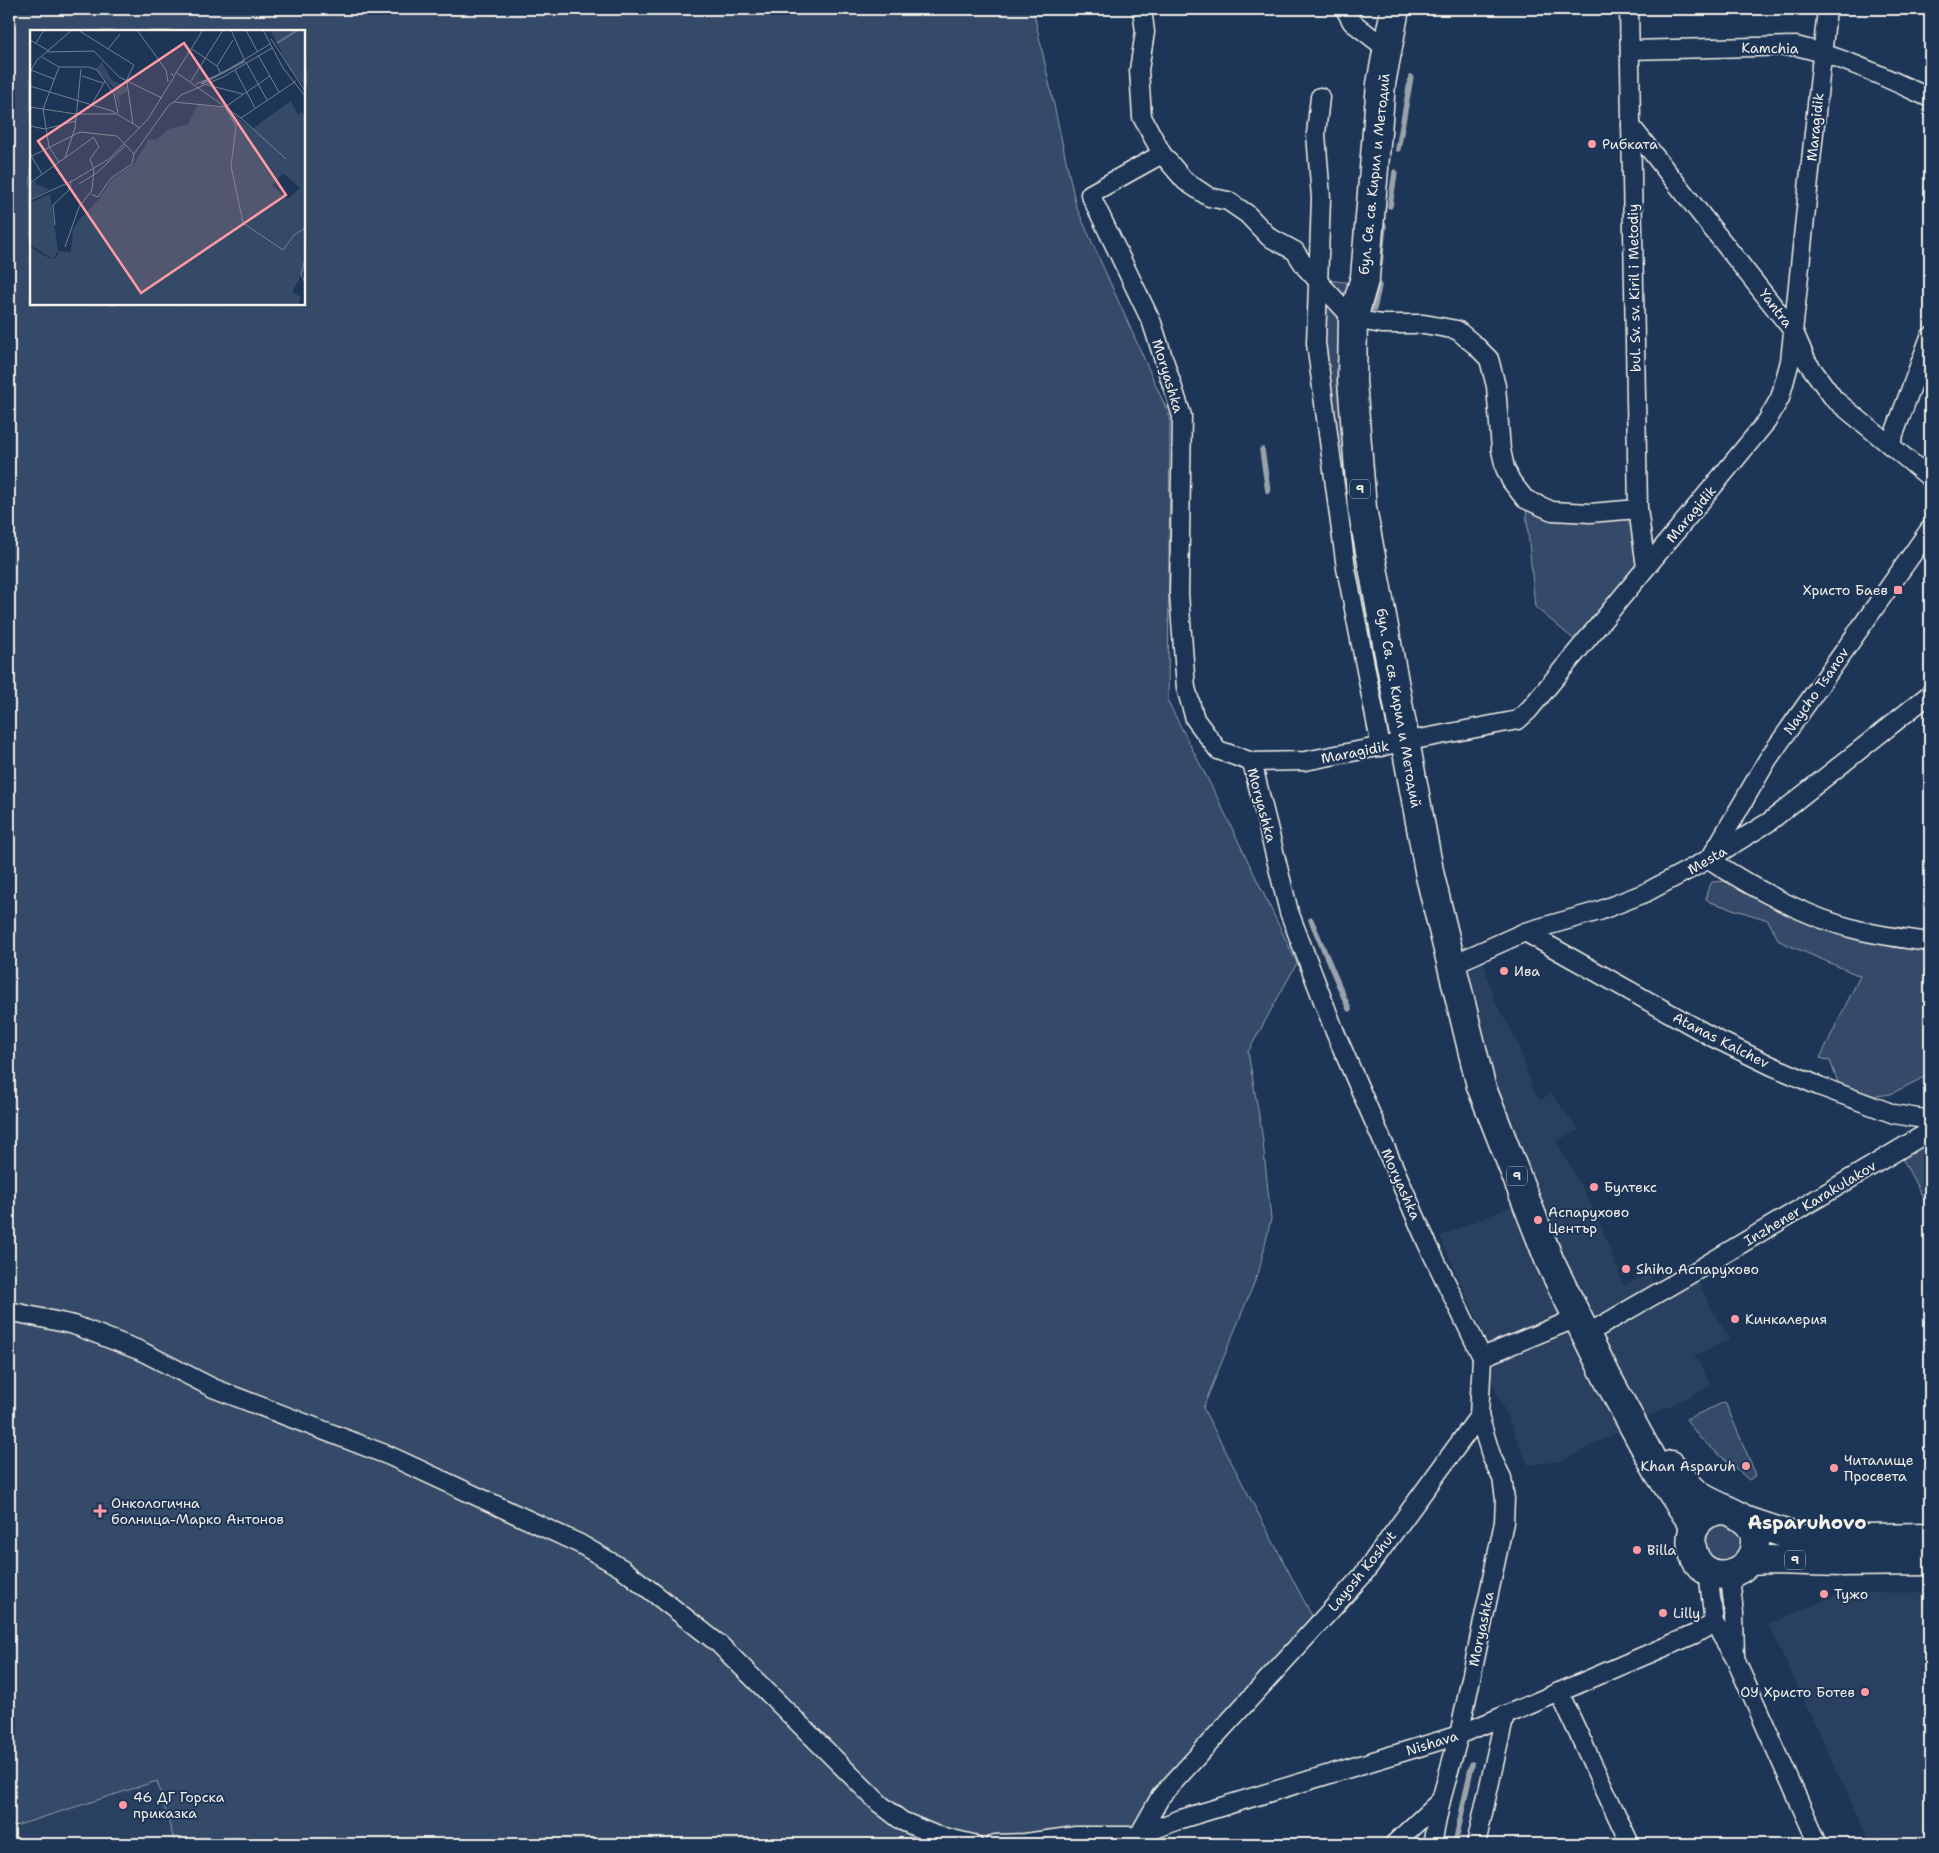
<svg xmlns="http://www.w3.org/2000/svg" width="1939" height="1853" viewBox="0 0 1939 1853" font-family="'Shantell Sans',sans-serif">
<rect width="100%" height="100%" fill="#1d3557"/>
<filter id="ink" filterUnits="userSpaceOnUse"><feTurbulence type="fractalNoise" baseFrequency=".02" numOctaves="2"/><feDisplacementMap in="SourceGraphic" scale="10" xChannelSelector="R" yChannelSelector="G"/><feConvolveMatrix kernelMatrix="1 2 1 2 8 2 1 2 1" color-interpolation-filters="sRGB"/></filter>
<g filter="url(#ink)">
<g fill="#2a4060">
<polygon points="1484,963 1494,999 1518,1043 1533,1090 1541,1100 1551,1093 1579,1130 1556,1141 1595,1211 1624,1285 1650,1274 1657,1294 1694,1272 1711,1308 1730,1339 1694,1356 1703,1369 1711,1386 1641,1420 1562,1461 1528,1465 1490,1377 1487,1341 1440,1236 1501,1211 1533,1195 1487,1081 1460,968"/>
<polygon points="1930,1592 1930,1844 1871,1844 1768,1624 1842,1593"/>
<polygon points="157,1781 175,1844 9,1844 9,1828"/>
</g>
<g fill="#354a67" stroke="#949ea8" fill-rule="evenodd">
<path d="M9 9H1033L1076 206 1170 417 1168 702 1217 797 1297 963 1248 1052 1262 1133 1271 1219 1259 1271 1203 1408 1312 1616 1159 1791 1133 1832 1099 1844H175L157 1781 9 1828ZM31 31H304V304H31Z"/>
<polygon points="1317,279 1354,283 1352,381 1405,742 1381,747 1346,568"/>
<polygon points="1525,499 1552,511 1638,509 1646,567 1582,646 1535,607"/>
<polygon points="1726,881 1805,919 1849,937 1930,949 1930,1074 1891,1094 1876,1096 1839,1085 1830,1061 1820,1058 1860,976 1779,941 1768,920 1710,902 1706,899 1707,891 1712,882"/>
<polygon points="1930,1143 1930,1211 1902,1158"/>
<polygon points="1725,1402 1756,1475 1749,1480 1700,1438 1686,1419"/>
<circle cx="1723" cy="1542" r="18"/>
</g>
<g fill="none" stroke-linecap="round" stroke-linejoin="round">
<g stroke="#9aa2ab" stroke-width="5.5">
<polyline points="1398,149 1411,77"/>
<polyline points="1390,206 1395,172"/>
<polyline points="1380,265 1384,225"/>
<polyline points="1374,309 1379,286"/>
<polyline points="1262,450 1268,491"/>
<polyline points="1311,920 1349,1009"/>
<polyline points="1455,1844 1472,1764"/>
</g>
<g stroke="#f4f1e8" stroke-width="21">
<g id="minor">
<polyline points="1142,9 1145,32 1139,70 1142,117 1162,154 1185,181 1209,197 1228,201 1247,214 1269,237 1295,251 1306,268 1353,319 1382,324 1424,324 1457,330 1475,345 1489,359 1496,386 1501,450 1505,468 1511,481 1525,499 1552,511 1590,513 1638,509"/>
<polyline points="1345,9 1352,22 1388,50"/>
<polyline points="1629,9 1638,509 1646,567"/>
<path d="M1630 50 1796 46C1844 57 1886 78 1930 98"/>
<polyline points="1320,97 1316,134 1321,198 1316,343 1346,568 1381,747"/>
<polyline points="1631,126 1794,332 1807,362 1834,399 1930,478"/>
<polyline points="1890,445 1930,337"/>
<polyline points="1252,762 1305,761 1518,720 1528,711 1767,421 1780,398 1790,361 1827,9"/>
<polyline points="1711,857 1768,759 1930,529"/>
<path d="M1709 859C1752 888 1808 918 1858 930 1882 936 1906 939 1930 942"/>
<polyline points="1525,932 1714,1038 1772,1066 1819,1086 1894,1114 1930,1120"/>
<polyline points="1451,965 1525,932 1599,911 1645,893 1709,859 1769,822 1930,694"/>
<polyline points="9,1311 74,1325 141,1351 213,1388 390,1456 580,1544 623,1569 719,1644 880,1804 902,1821 935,1835 973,1844"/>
<polyline points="1585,1335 1694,1272 1930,1131"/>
<polyline points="1482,1357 1577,1318"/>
<polyline points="1708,1571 1714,1623 1735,1658 1818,1844"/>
<polyline points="1735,1572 1731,1586 1734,1614 1735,1657"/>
<polyline points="1559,1692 1630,1844"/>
<polyline points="995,1844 1025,1843 1076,1836 1131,1836"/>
<polyline points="1116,1844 1181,1819 1459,1735 1695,1634 1714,1623"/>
<polyline points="1138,1844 1139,1835 1161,1796 1362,1576 1479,1416 1482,1357 1427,1243 1335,1032 1289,912 1252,762 1218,750 1195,719 1186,688 1179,594 1182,416 1152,323 1090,194 1162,154"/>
<polyline points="1394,1844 1441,1800"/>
<polyline points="1432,1844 1441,1800 1459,1735 1504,1522 1505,1499 1502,1478 1492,1458 1479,1416"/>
<polyline points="1476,1844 1505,1715"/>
</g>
</g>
<g stroke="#f4f1e8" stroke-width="31">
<g id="primary">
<polyline points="1395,9 1381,84 1365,277 1353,319 1352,381 1362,508 1430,876 1481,1086 1550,1262 1608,1379 1659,1473 1695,1527"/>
<path d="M1671 1465C1679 1474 1687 1486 1697 1494 1718 1511 1766 1514 1753 1553 1749 1563 1741 1570 1731 1573 1687 1586 1673 1512 1724 1510"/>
<polyline points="1747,1521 1801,1539 1930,1537"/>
<polyline points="1749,1561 1769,1560 1842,1562 1930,1561"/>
</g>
</g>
<use href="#minor" stroke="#1d3557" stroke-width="18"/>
<use href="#primary" stroke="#1d3557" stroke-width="28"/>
</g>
</g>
<g fill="#ff9aa2" stroke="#1d3557" stroke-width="2">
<circle cx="1592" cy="144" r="5"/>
<rect x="1893" y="585" width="10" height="10" rx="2.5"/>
<circle cx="1504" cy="971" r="5"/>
<circle cx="1594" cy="1187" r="5"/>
<circle cx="1538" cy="1220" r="5"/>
<circle cx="1626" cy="1269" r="5"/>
<circle cx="1735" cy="1319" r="5"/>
<circle cx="1746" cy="1466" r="5"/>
<circle cx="1834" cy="1468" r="5"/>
<path d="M97.5 1503.5h5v5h5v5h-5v5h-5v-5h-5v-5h5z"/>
<circle cx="1637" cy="1550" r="5"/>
<circle cx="1824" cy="1594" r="5"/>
<circle cx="1663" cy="1613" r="5"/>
<circle cx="1865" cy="1692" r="5"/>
<circle cx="123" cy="1805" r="5"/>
</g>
<g text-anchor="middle" stroke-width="4" stroke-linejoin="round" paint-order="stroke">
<g fill="#1d3557" stroke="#b4b9bc" stroke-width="1">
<rect x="1350" y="479.5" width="20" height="19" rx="4"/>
<rect x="1507" y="1166.5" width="20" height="19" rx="4"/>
<rect x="1785" y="1550.5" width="20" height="19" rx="4"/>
</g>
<g font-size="12" font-weight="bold" fill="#f4f1e8">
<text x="1360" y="493">9</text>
<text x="1517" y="1180">9</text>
<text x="1795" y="1564">9</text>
</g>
<g font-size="14" fill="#f4f1e8" stroke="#1d3557">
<text transform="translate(1770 48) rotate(1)" y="5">Kamchia</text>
<text transform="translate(1815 127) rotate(-84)" y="5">Maragidik</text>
<text transform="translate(1374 174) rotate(-84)" y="5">бул. Св. св. Кирил и Методий</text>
<text transform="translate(1634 288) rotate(-91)" y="5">bul. Sv. sv. Kiril i Metodiy</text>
<text transform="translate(1776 308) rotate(52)" y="5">Yantra</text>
<text transform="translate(1168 376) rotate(73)" y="5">Moryashka</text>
<text transform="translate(1691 514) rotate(-50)" y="5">Maragidik</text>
<text transform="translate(1816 691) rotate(-55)" y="5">Naycho Tsanov</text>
<text transform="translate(1399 708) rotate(80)" y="5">бул. Св. св. Кирил и Методий</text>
<text transform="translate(1355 752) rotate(-11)" y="5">Maragidik</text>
<text transform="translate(1262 805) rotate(75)" y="5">Moryashka</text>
<text transform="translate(1707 860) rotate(-30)" y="5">Mesta</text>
<text transform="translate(1721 1040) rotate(27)" y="5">Atanas Kalchev</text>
<text transform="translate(1401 1184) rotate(66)" y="5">Moryashka</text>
<text transform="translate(1810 1203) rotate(-31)" y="5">Inzhener Karakulakov</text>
<text transform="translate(1362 1571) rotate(-51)" y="5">Layosh Koshut</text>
<text transform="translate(1481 1629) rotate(-78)" y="5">Moryashka</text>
<text transform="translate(1432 1743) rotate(-17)" y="5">Nishava</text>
</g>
<g font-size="14" fill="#f4f1e8" stroke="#1d3557" text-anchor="start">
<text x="1602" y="149">Рибката</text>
<text x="1888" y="595" text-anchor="end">Христо Баев</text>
<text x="1514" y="976">Ива</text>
<text x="1604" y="1192">Бултекс</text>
<text x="1548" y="1217">Аспарухово<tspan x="1548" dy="16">Център</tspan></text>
<text x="1636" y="1274">Shiho Аспарухово</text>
<text x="1745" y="1324">Кинкалерия</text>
<text x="1844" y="1465">Читалище<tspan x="1844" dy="16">Просвета</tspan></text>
<text x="1736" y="1471" text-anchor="end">Khan Asparuh</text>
<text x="111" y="1508">Онкологична<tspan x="111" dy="16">болница-Марко Антонов</tspan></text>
<text x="1647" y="1555">Billa</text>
<text x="1834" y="1599">Тужо</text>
<text x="1673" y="1618">Lilly</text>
<text x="1855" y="1697" text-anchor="end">ОУ Христо Ботев</text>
<text x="133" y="1802">46 ДГ Горска<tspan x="133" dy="16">приказка</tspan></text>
</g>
<g font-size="19" font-weight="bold" fill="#f4f1e8" stroke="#1d3557">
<text x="1807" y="1529">Asparuhovo</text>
</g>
</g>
<g transform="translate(30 30)">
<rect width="275" height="275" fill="#1d3557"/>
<path d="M240 0H275V57L261 40ZM72 32 82 50 97 57 99 61 89 66 91 82 83 57 65 39ZM261 71 268 85 272 82 275 86V239L262 262 271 267 268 275H0V217L21 229 26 228 29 221 41 222 43 199 49 190 70 168 82 149 104 134 118 110 127 109 139 99 158 94 168 75 195 77 222 99ZM253 143 270 158 258 169 242 156ZM5 151 7 155 20 159 0 169 1 153ZM20 164 28 221 23 229 0 215V173Z" fill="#354a67" fill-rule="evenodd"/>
<path fill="none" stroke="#5e6d82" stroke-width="2.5" d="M247 13 268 0M171 54 215 31"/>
<path fill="none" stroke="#738091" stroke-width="1" d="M48 0 104 35 96 51M107 0 136 40 138 52M201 0 214 29M216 0 227 21M233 0 253 38 275 66M241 9 275 61M0 10 19 21M6 13 14 0M78 19 90 4M162 19 187 36M17 22 64 21 89 47 132 68M228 25 249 62M12 27 29 37H59L67 40 84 64 88 83M216 32 237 70M1 40 24 49M205 40 225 78M0 42 7 30 42 0M147 43 211 88 256 129M191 44 187 36 203 10M52 46 73 53M144 46 173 0M161 51 193 0M97 52 103 94M166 54 191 44 240 14M177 55 213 64M0 56 82 81 110 98M144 72 151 65 193 47 242 18M62 74 75 51M0 77 46 84H86M195 77 206 96 201 136 213 193 253 220 264 205 275 198M211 88 266 51M0 96 15 99 46 91M0 124 12 144M0 127 50 102 87 106 104 124M35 128 45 98 51 39M29 132 19 117 13 79 29 37M0 153 64 107M49 154 68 142 96 115M61 164 68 167 81 148 102 134 104 124 139 75 144 72 195 77 240 46M0 170 44 150 79 129 118 89 144 47 141 43M25 195 23 175 39 160 41 151M35 217 49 177 62 160 64 140 60 129 69 117 64 108M275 229 271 244 275 253"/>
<path fill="#ff9aa2" fill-opacity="0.15" stroke="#ff9aa2" stroke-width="2.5" d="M154 13 256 165 111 263 8 111Z"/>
<rect width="275" height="275" fill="none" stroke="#f4f1e8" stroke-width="2.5"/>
</g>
<rect width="1939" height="1853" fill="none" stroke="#1d3557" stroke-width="30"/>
<rect x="15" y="15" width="1909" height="1823" fill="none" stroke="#f4f1e8" stroke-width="2" filter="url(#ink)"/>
</svg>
